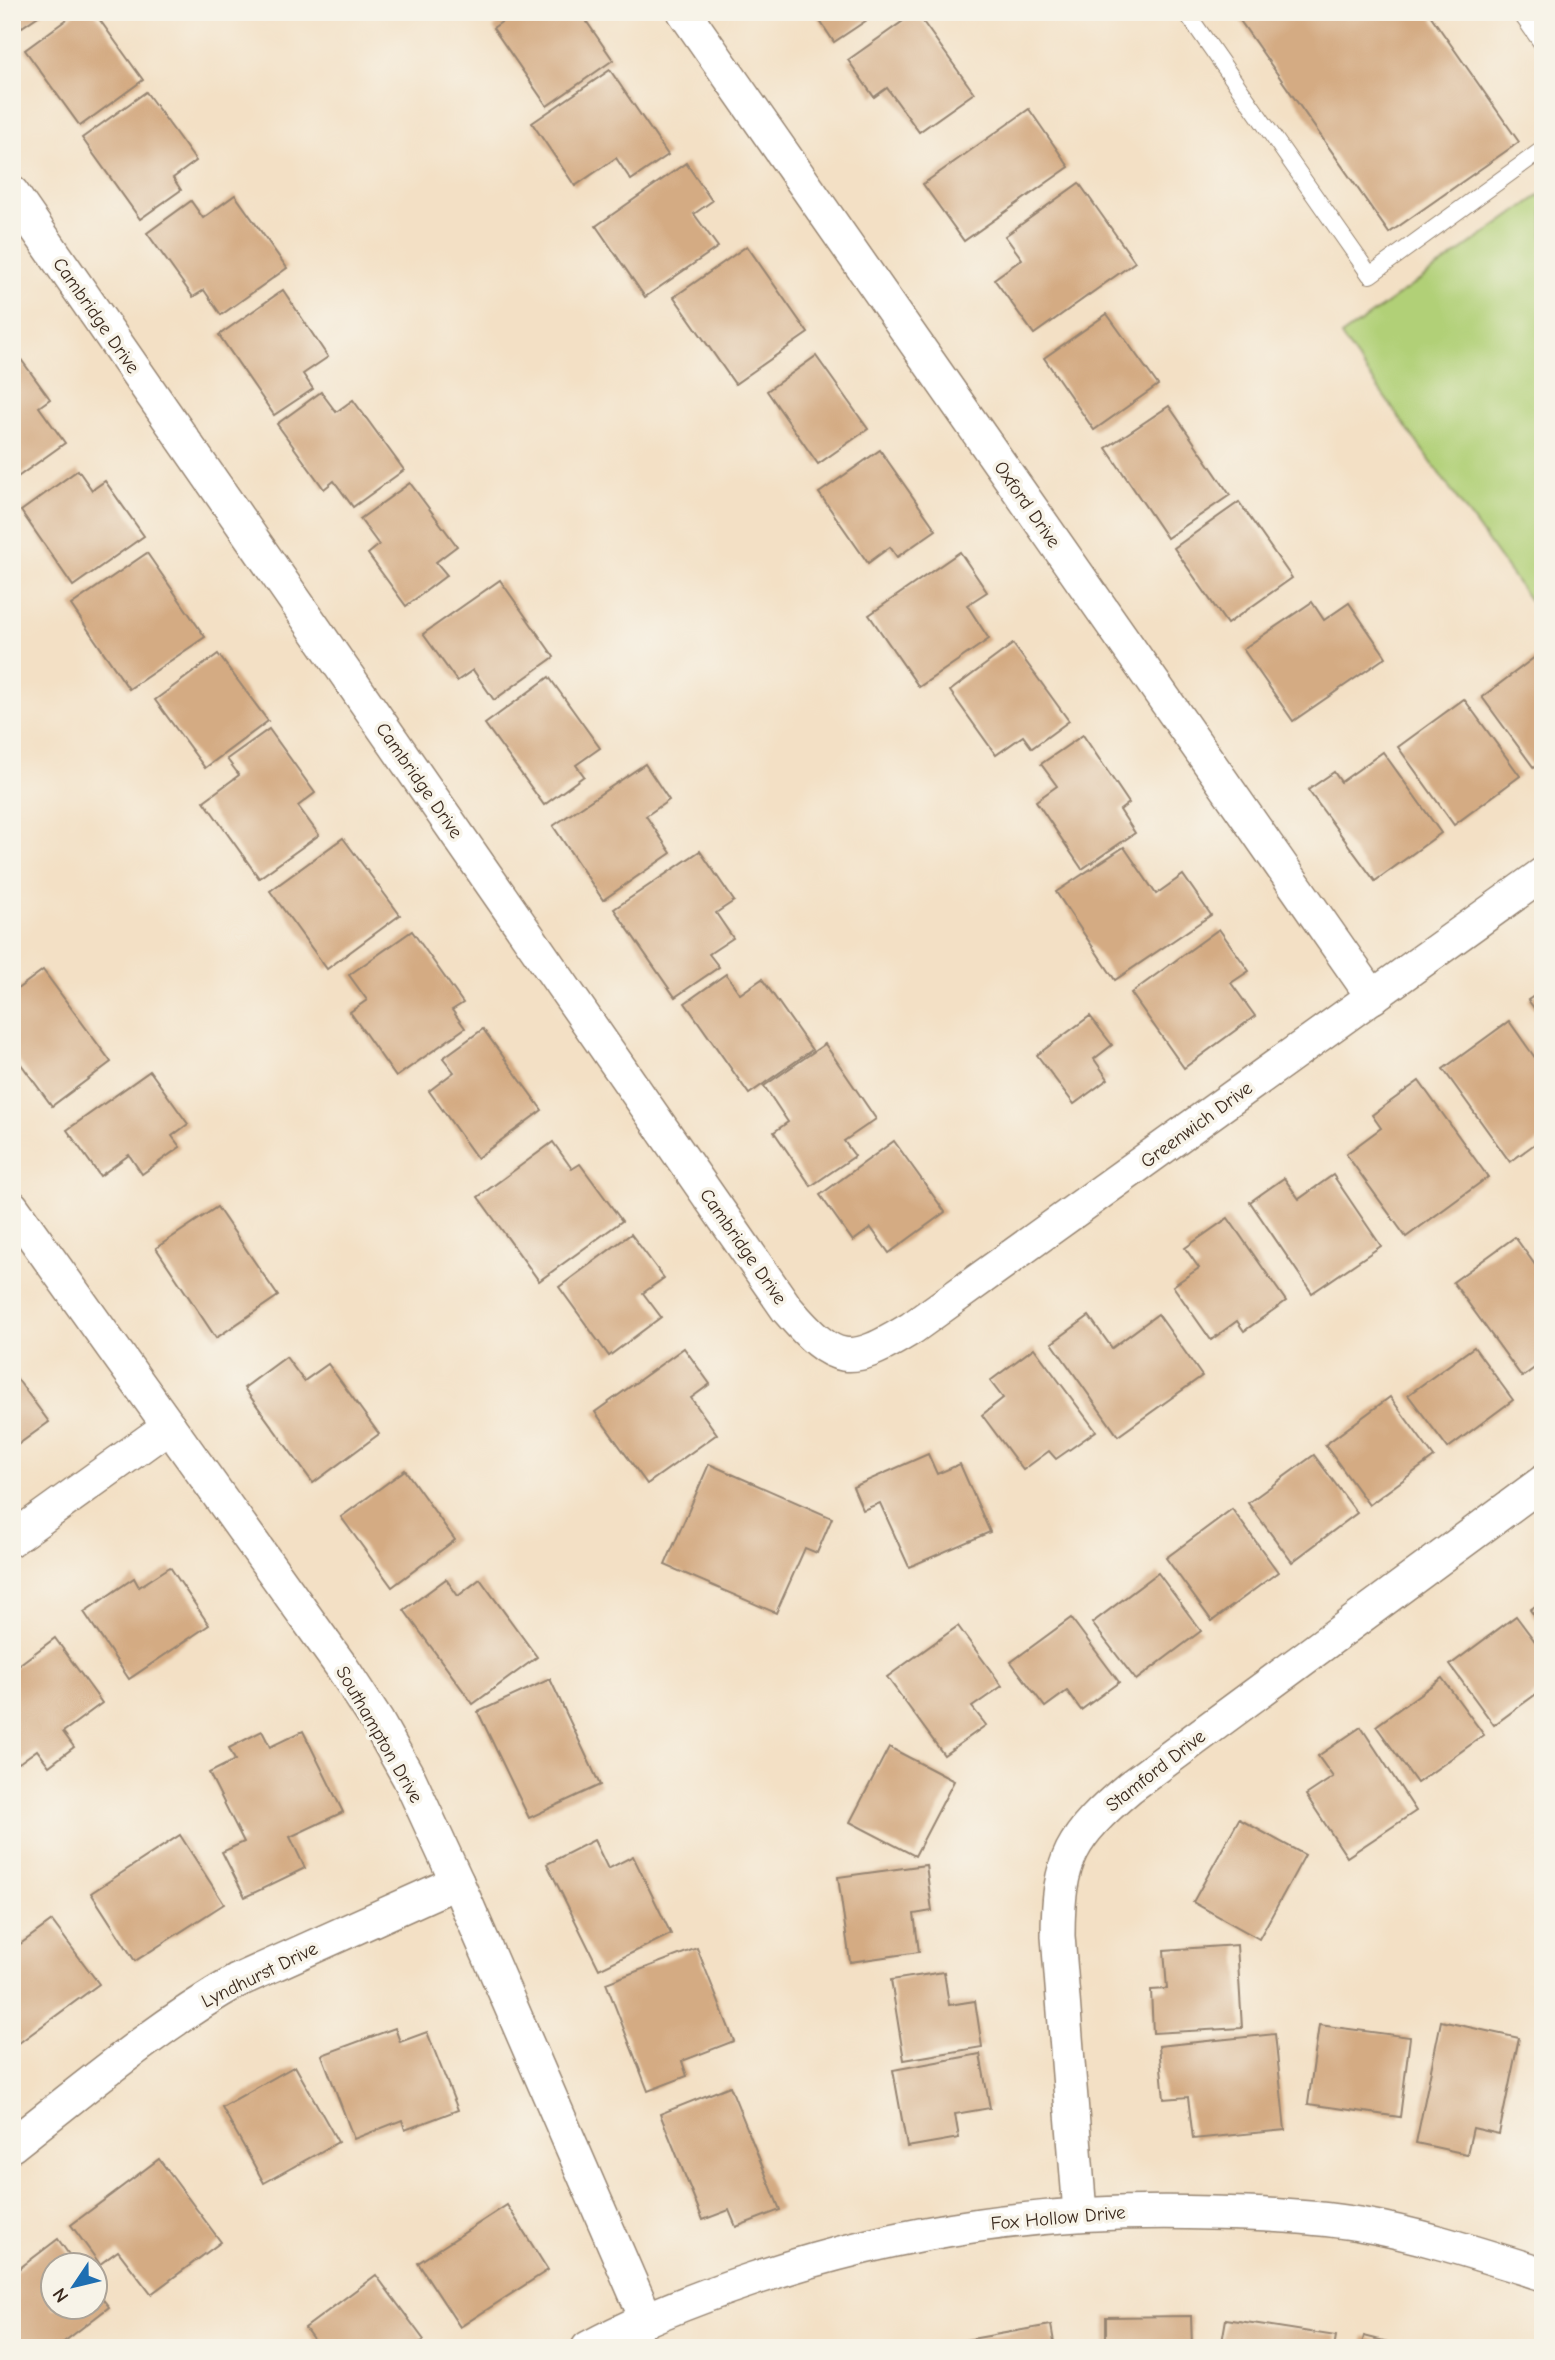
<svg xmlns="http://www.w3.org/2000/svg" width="1555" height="2360" viewBox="0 0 1555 2360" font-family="'Comic Neue',sans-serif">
<rect width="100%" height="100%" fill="#f7f3e8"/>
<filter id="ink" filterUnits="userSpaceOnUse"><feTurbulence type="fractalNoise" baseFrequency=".0143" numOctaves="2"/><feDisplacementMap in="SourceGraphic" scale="14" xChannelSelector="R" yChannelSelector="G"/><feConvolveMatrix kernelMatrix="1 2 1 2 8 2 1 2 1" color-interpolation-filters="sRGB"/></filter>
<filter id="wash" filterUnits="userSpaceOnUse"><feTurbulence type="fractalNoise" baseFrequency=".00686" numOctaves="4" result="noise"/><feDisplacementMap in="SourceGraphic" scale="28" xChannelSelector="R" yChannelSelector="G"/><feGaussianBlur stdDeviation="1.57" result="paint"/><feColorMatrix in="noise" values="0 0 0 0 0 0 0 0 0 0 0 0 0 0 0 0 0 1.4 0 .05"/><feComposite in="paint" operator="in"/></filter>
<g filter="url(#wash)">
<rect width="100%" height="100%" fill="#f3e0c5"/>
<polygon fill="#b1d077" stroke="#767d4a" stroke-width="2" points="1543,193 1543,619 1341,336"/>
<g id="blocks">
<g fill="#d4ab83">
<polygon points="12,12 44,12 22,27"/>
<polygon points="77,12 94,12 143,80 80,126 25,50"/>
<polygon points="516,12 580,12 613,60 547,106 493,28"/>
<polygon points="814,12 879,12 834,42"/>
<polygon points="916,12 974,93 919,132 887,88 874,97 848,60"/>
<polygon points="1234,12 1428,12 1519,142 1389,233"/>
<polygon points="610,70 668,155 631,180 616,158 575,186 532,123"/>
<polygon points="146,92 196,161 173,178 181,190 140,219 82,138"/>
<polygon points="1029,109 1069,167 964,241 923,184"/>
<polygon points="686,163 712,201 694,214 718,247 645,297 596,226"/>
<polygon points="1079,183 1135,262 1034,334 994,279 1022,259 1005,236"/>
<polygon points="235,195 287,268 221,315 204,290 193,297 147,233 191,201 203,218"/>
<polygon points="747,246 808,333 735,384 674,297"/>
<polygon points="283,290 328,357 303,374 313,389 274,415 219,335"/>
<polygon points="1107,314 1158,385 1094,430 1044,358"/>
<polygon points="816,356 868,429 818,464 767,391"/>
<polygon points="20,358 50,399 39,407 65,443 12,481 12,363"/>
<polygon points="321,392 336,412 353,400 404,470 353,507 334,481 324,489 277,424"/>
<polygon points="1169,406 1230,495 1167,538 1106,448"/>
<polygon points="880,450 936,530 897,557 890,547 868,563 819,493"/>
<polygon points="78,470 92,490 105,481 144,536 73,586 21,511"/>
<polygon points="410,483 457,546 436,562 447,575 406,606 368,554 379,545 360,519"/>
<polygon points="1239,502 1292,578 1227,624 1174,548"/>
<polygon points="960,552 987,592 967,605 989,639 919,687 869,615"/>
<polygon points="147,553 205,637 129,689 71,605"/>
<polygon points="500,580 554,657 494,700 473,670 457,681 423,634"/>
<polygon points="1312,602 1324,620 1349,603 1386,657 1293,721 1243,649"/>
<polygon points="1013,644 1069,721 1032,748 1023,736 996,755 950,691"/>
<polygon points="1543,651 1543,761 1534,768 1482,697"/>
<polygon points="218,654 268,721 205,768 155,700"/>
<polygon points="549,677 600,748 576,765 584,776 544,805 485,724"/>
<polygon points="1464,699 1520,776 1454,825 1398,747"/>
<polygon points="269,729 315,793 298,806 319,835 259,878 204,801 239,775 227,759"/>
<polygon points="1083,735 1129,803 1120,810 1135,833 1082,869 1036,801 1057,786 1041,764"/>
<polygon points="1383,752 1441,833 1375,881 1308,790 1334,772 1341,782"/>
<polygon points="645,764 669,800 646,816 671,853 603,900 553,826"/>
<polygon points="343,838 400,915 327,969 270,891"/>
<polygon points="1124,847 1156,894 1183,875 1211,915 1115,980 1056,892"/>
<polygon points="700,851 734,901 716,913 733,938 709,954 719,967 675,997 614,909"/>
<polygon points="1219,929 1249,971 1231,983 1255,1016 1184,1068 1131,993"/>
<polygon points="412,931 463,1003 452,1010 465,1028 396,1077 350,1012 367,1000 349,975"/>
<polygon points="43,970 111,1062 52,1106 12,1052 12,993"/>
<polygon points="726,974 740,994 762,979 812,1050 749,1094 685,1003"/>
<polygon points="1543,990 1543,1020 1528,1000"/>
<polygon points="1090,1016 1112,1045 1094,1059 1108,1079 1074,1104 1037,1055"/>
<polygon points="1509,1021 1543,1069 1543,1138 1510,1162 1443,1069"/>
<polygon points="483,1029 542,1110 477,1158 429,1091 454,1072 443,1058"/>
<polygon points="825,1044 876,1119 844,1141 855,1156 811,1186 774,1132 788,1122 764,1086"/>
<polygon points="150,1071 188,1124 172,1136 180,1147 142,1174 129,1155 100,1176 67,1130"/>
<polygon points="1419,1081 1488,1177 1406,1237 1346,1154 1381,1128 1372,1115"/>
<polygon points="894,1141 945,1212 889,1253 871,1228 853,1241 820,1195"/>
<polygon points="553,1142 572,1169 580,1164 622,1221 539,1281 478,1197"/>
<polygon points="1333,1175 1381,1246 1312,1293 1250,1202 1284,1178 1299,1199"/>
<polygon points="217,1207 278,1296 216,1338 156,1248"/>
<polygon points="1228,1218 1286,1301 1244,1331 1237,1321 1211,1340 1173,1286 1199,1268 1185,1248"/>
<polygon points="631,1234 664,1278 643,1293 661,1317 609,1356 559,1287"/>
<polygon points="1515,1237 1543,1276 1543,1367 1540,1364 1522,1377 1453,1282"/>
<polygon points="1158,1314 1202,1376 1118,1436 1052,1343 1089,1316 1112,1348"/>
<polygon points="1474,1347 1513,1400 1448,1448 1408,1395"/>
<polygon points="684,1348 710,1384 691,1398 717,1434 647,1484 595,1412"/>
<polygon points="1034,1348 1096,1431 1056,1459 1049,1451 1023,1470 982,1415 1003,1398 990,1381"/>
<polygon points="286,1357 304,1381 328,1364 379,1434 313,1483 244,1388"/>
<polygon points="12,1372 49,1422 12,1449"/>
<polygon points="1390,1397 1434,1457 1369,1505 1325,1445"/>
<polygon points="928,1454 937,1474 960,1464 990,1532 909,1567 880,1503 863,1510 853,1487"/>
<polygon points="1314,1455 1357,1513 1292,1562 1248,1503"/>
<polygon points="709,1464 832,1518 817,1553 805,1548 776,1613 665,1565"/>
<polygon points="405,1470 455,1540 392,1587 341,1517"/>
<polygon points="1232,1509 1278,1572 1212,1621 1166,1558"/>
<polygon points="170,1567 209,1625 129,1679 84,1612 134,1578 139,1587"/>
<polygon points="1158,1573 1201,1631 1136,1680 1092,1623"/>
<polygon points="446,1579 458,1596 480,1579 537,1657 473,1704 404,1610"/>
<polygon points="1543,1600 1543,1627 1530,1610"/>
<polygon points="1516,1616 1543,1652 1543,1689 1494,1725 1450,1665"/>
<polygon points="1071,1618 1119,1682 1081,1710 1067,1691 1045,1707 1011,1662"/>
<polygon points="958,1626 1002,1686 972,1707 986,1725 944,1755 887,1677"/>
<polygon points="55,1638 102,1703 63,1732 74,1747 49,1766 37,1750 19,1763 12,1755 12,1670"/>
<polygon points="1442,1678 1484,1735 1417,1783 1376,1726"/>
<polygon points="550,1679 600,1785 529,1818 478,1712"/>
<polygon points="1361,1727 1416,1811 1347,1857 1306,1795 1333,1777 1318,1756"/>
<polygon points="262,1731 270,1747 303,1731 343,1812 290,1837 305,1868 245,1897 222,1852 244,1842 209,1773 235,1760 229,1748"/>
<polygon points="889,1747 954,1781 915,1856 850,1822"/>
<polygon points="1239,1819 1305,1855 1259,1939 1193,1902"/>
<polygon points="180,1835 224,1904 135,1961 91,1893"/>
<polygon points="594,1840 608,1869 633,1856 671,1934 599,1969 547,1864"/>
<polygon points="926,1865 932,1911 914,1914 919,1952 850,1962 838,1877"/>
<polygon points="52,1921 99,1984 15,2046 12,2043 12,1950"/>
<polygon points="1237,1945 1242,2028 1153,2033 1151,1990 1167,1989 1164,1950"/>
<polygon points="697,1948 734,2041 682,2061 687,2076 648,2091 606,1983"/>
<polygon points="944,1972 949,2005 975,2001 982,2047 904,2060 891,1980"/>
<polygon points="1441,2021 1519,2038 1499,2134 1473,2128 1467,2154 1416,2143"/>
<polygon points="1319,2025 1410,2037 1400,2117 1308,2104"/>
<polygon points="395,2028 400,2042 427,2032 458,2110 405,2130 402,2120 354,2139 322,2055"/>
<polygon points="1275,2034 1285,2130 1193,2139 1188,2097 1164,2099 1159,2046"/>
<polygon points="980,2054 990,2108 955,2114 959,2138 907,2147 893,2070"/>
<polygon points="295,2066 338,2142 264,2183 222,2107"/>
<polygon points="730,2086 780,2210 736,2227 729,2210 703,2220 660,2114"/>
<polygon points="159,2159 221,2242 151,2294 118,2251 100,2264 71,2225"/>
<polygon points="507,2205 548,2270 460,2327 418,2263"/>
<polygon points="58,2239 77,2266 52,2266 52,2308 94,2308 94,2288 109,2307 56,2348 12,2348 12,2274"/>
<polygon points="376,2275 424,2340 413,2348 320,2348 305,2328"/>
<polygon points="1191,2316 1192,2348 1106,2348 1106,2317"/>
<polygon points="1226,2319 1336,2336 1334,2348 1221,2348"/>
<polygon points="1051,2325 1055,2348 955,2348 954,2342"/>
<polygon points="1364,2336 1408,2347 1408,2348 1361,2348"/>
</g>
</g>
</g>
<g filter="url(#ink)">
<use href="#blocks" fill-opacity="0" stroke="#978572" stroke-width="2"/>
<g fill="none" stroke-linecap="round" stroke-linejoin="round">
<g stroke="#978572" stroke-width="18">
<g id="service">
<polyline points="1186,12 1370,275 1543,149"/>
<polyline points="1520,12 1543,45"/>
</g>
</g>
<g stroke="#978572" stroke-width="36">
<g id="minor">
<polyline points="684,12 1373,997"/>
<path d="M12 193 787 1309C835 1365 849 1367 912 1328L1543 874"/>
<polyline points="12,1207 341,1666 377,1721 409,1778 457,1882 646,2318"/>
<polyline points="12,1539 169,1426"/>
<path d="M12 2145C85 2088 156 2027 237 1981L457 1882"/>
<path d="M1080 2213 1058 1936C1058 1858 1071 1837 1130 1787L1543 1482"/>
<path d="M588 2348C641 2319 696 2298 753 2279 905 2228 1052 2208 1211 2213 1260 2214 1311 2216 1359 2224 1422 2235 1482 2255 1543 2274"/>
</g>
</g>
<use href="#service" stroke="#fff" stroke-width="16"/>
<use href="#minor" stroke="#fff" stroke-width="33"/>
</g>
</g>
<g text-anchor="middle" stroke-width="7" stroke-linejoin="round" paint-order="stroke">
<g font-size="19" fill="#3b2a1e" stroke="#f7f3e8">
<text transform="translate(97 315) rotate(55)" y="7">Cambridge Drive</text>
<text transform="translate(1028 504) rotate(55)" y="7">Oxford Drive</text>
<text transform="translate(420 780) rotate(55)" y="7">Cambridge Drive</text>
<text transform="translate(1196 1124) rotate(-36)" y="7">Greenwich Drive</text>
<text transform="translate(744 1246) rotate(55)" y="7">Cambridge Drive</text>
<text transform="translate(380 1734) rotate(60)" y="7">Southampton Drive</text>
<text transform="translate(1155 1770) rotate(-38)" y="7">Stamford Drive</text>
<text transform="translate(259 1974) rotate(-26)" y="7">Lyndhurst Drive</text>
<text transform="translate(1058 2217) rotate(-5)" y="7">Fox Hollow Drive</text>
</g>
</g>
<rect width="1555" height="2360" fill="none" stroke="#f7f3e8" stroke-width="42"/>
<g transform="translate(74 2286) rotate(235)"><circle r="33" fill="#f7f3e8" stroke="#aca397" stroke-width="2"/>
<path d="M0-5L12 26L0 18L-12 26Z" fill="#1f6fb2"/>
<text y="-10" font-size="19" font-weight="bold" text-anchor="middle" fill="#3b2a1e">N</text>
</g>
</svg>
